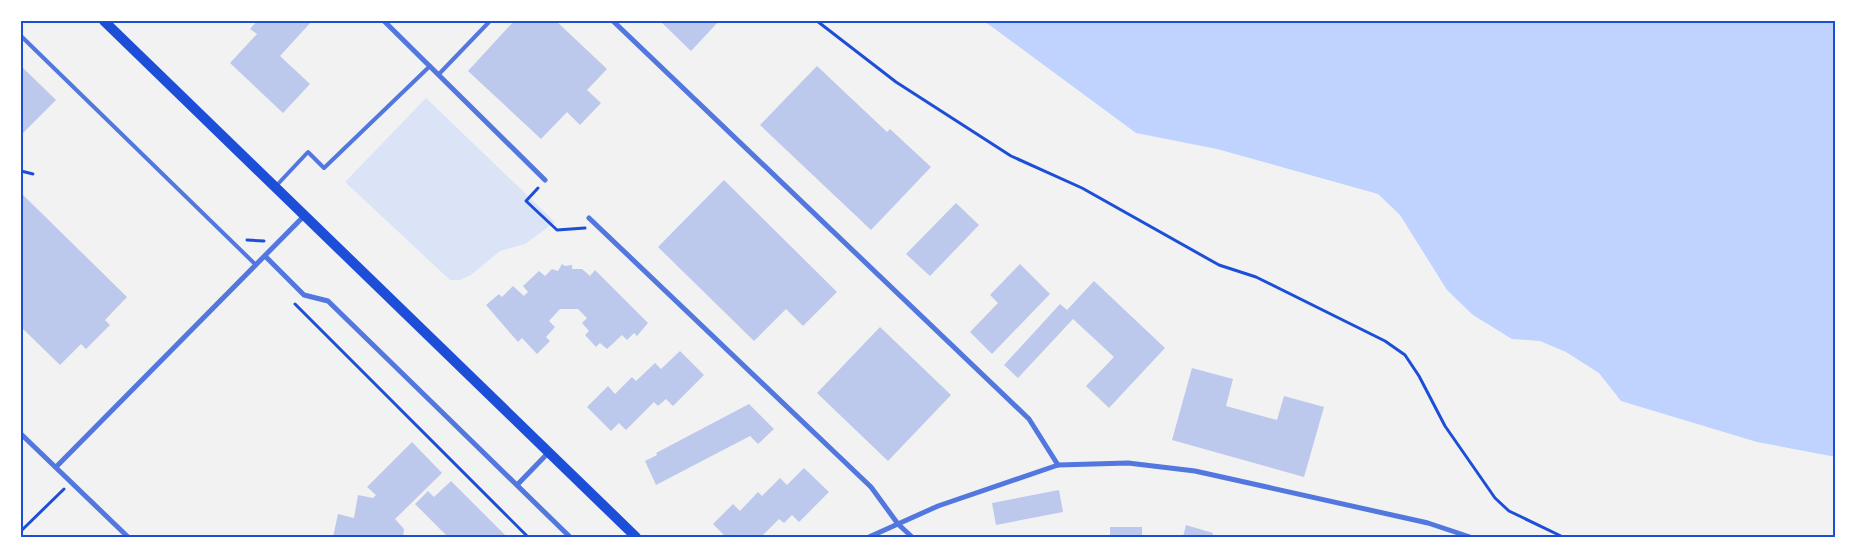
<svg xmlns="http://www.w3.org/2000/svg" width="1857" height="558" viewBox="0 0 1857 558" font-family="'IBM Plex Sans',sans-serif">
<rect width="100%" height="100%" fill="#f2f2f2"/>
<polygon fill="#dbe4f7" points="426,98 555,222 525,244 500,251 471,275 460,280 450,280 345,182"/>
<polygon fill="#bfd3fe" points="984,21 1836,21 1836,457 1757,442 1621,401 1599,373 1566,352 1540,341 1512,339 1473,315 1447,290 1400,215 1378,194 1217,149 1136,133"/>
<g fill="#bdc9ec">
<polygon points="257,21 312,21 280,56 310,84 283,113 230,63 257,34 250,29"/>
<polygon points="514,21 556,21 607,69 587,90 601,103 580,125 567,112 541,139 468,71"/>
<polygon points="660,21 719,21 691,51"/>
<polygon points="21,66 56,100 21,135"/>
<polygon points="817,66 887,132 890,129 931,167 871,230 760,125"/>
<polygon points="724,180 837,292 803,326 786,309 754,341 658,247"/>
<polygon points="21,193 127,297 105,320 110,325 86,349 81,344 60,365 21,327"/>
<polygon points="956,203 979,225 930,276 906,254"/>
<polygon points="562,264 565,266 572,265 572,269 582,269 590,276 595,270 648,323 637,336 634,333 627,340 622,335 607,349 600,343 596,347 585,335 589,331 582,323 587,318 578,309 560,309 549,321 555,327 546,337 550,341 537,354 522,338 518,342 486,305 499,294 502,297 513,286 524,296 528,292 523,286 539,271 545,276 552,269 558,271"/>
<polygon points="1020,264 1050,294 992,354 970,332 998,303 990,295"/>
<polygon points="1094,281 1165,348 1109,408 1086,386 1114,357 1073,319 1018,378 1004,365 1060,304 1067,310"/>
<polygon points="880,327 951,395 888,461 817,393"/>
<polygon points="680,351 704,375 673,406 666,399 658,406 654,402 626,430 619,423 611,431 587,407 608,386 615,394 632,377 636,381 655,363 661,369"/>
<polygon points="1192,368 1233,379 1226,406 1277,420 1284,396 1324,407 1304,477 1172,440"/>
<polygon points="749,404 774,429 758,444 750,436 656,485 645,461 657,455 656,453"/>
<polygon points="412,442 442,473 395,519 404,529 403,537 333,537 338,514 354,518 358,495 373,498 376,495 367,487"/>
<polygon points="804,468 829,492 799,522 792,515 784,523 779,519 761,537 726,537 713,524 733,504 740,511 758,492 762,496 780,478 787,485"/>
<polygon points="451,481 507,537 448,537 415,504 428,491 434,497"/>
<polygon points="1059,490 1063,512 996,525 992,503"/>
<polygon points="1186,525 1213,533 1212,537 1183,537"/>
<rect x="1110" y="527" width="32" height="10"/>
</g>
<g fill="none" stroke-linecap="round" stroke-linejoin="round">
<g stroke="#1d4ed8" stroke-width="3">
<polyline points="817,21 896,82 1011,156 1082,188 1219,265 1256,277 1385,341 1405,355 1419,376 1445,426 1495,498 1509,511 1563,537"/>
<polyline points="21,171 33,174"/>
<polyline points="538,188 526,201 557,230 585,228"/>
<polyline points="247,240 264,241"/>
<polyline points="295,304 528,537"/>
<polyline points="21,531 64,489"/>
</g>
<g stroke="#5277de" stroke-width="4">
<polyline points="21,36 256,265"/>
<polyline points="439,74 490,21"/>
<polyline points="276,186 308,152 324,168 430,66"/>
</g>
<g stroke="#5277de" stroke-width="5">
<polyline points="384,21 545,180"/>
<polyline points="613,21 1029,419 1058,465"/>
<polyline points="589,218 871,487 898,524 912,537"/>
<polyline points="265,256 304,295 328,301 570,537"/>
<polyline points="21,434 128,537"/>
<polyline points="56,467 304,216"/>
<polyline points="517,485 549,452"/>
<polyline points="869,537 938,506 1058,465 1128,463 1195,471 1428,523 1470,537"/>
</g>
<polyline stroke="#1d4ed8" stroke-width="10" points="104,21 636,537"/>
</g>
<rect width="1857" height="558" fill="none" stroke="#ffffff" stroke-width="45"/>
<rect x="22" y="22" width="1812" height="514" fill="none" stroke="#1d4ed8" stroke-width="2"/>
</svg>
